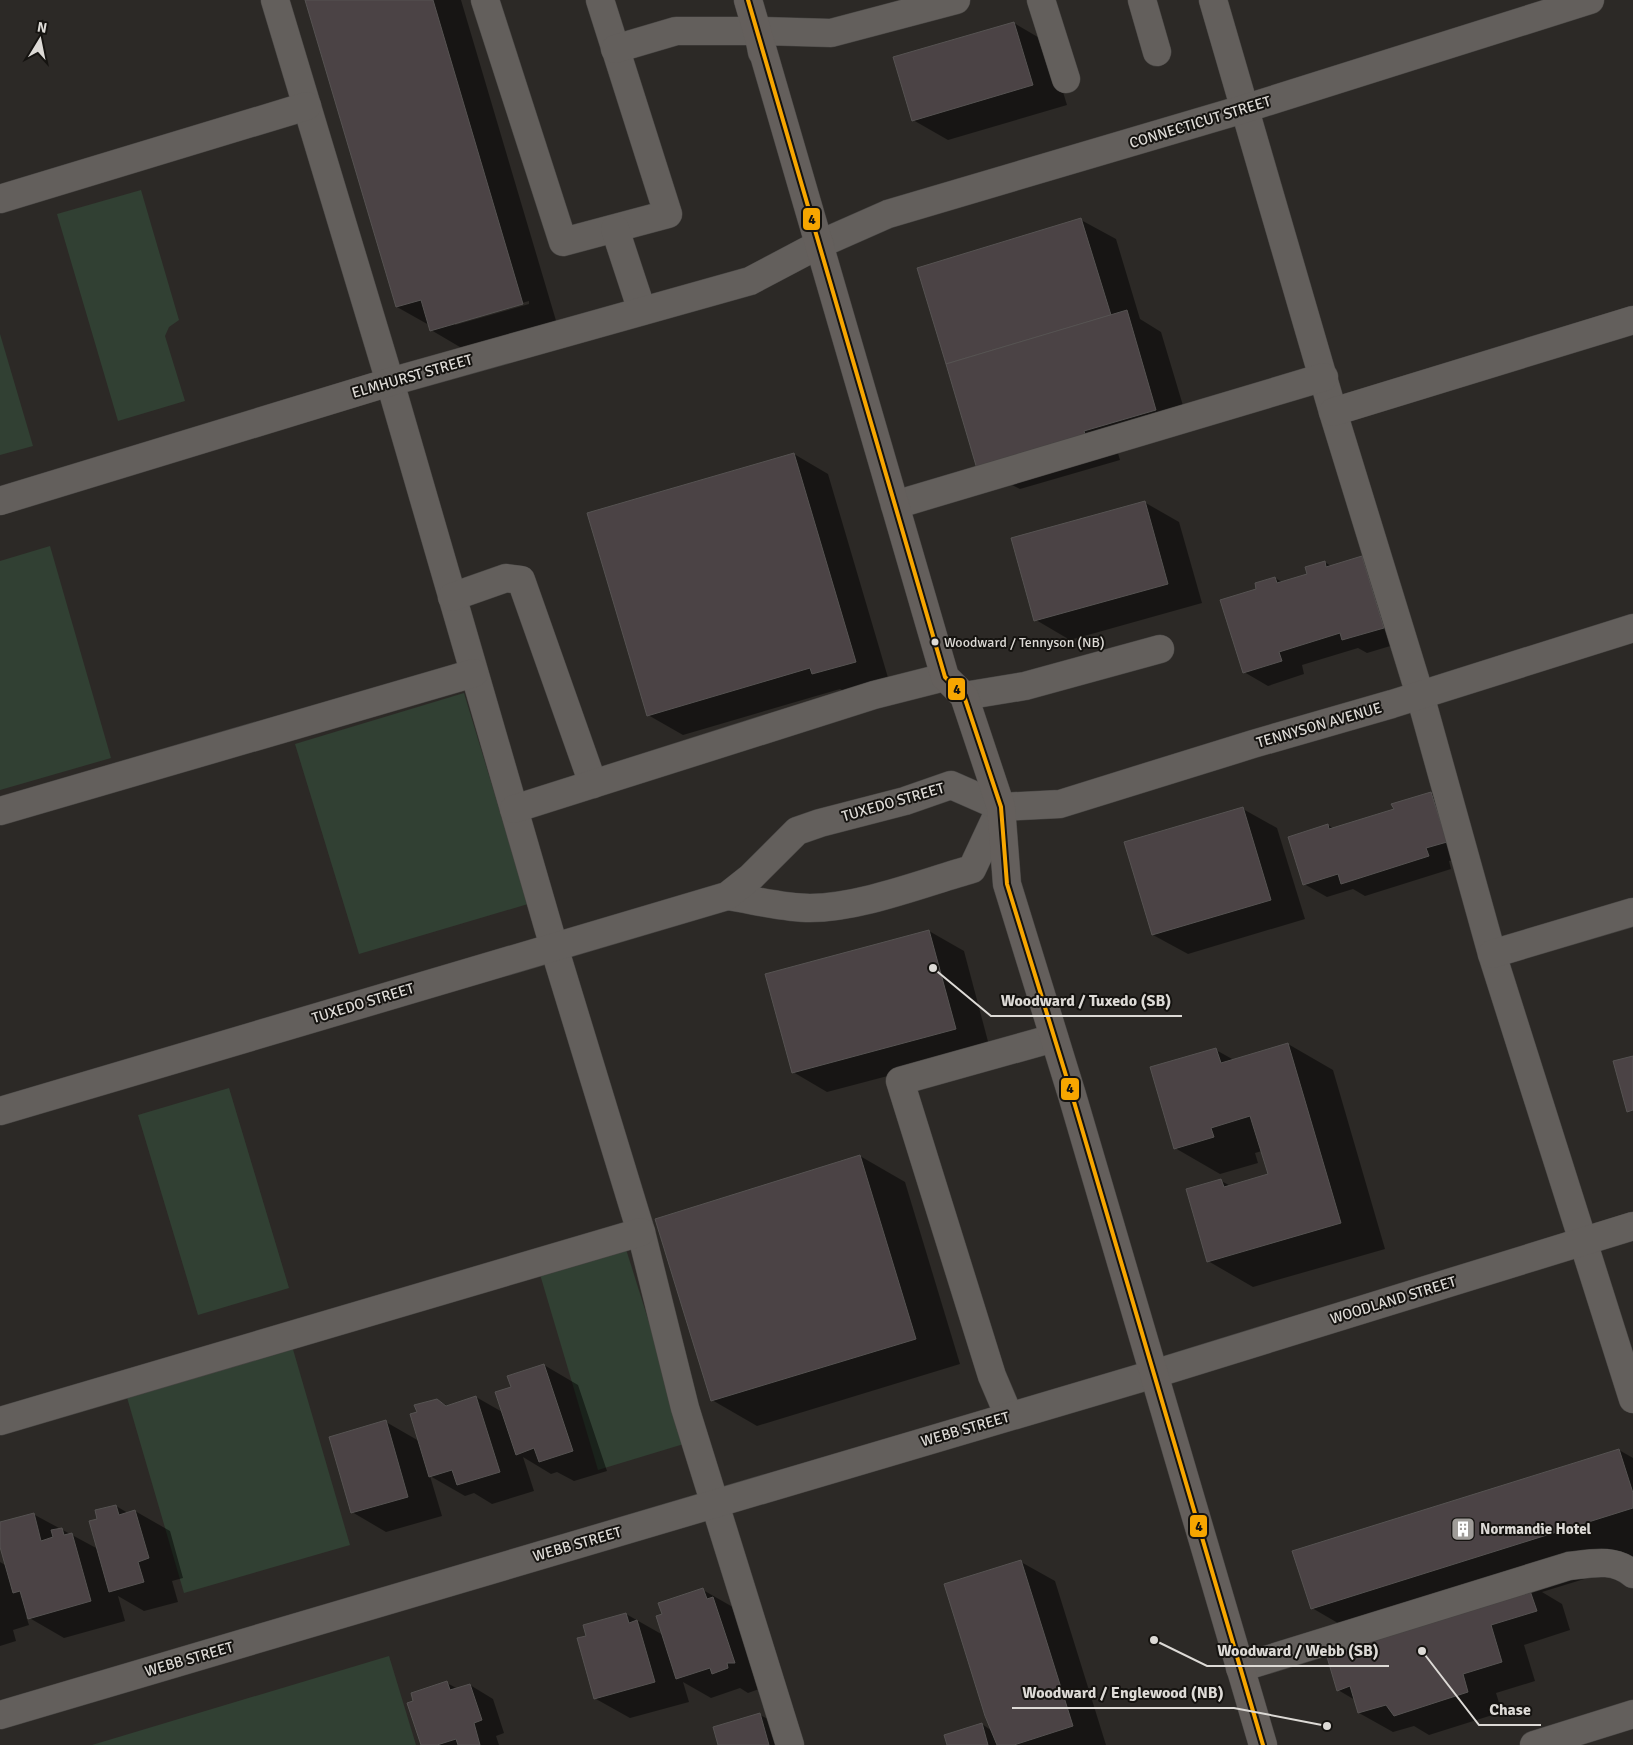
<svg xmlns="http://www.w3.org/2000/svg" width="1633" height="1745" viewBox="0 0 1633 1745" font-family="Signika,sans-serif">
<rect width="100%" height="100%" fill="#2c2926"/>
<g fill="#314033">
<polygon points="141,190 179,320 169,327 165,336 185,401 118,421 57,214"/>
<polygon points="0,334 33,446 0,455"/>
<polygon points="50,546 111,758 0,790 0,561"/>
<polygon points="464,693 528,904 359,954 295,744"/>
<polygon points="229,1088 289,1288 198,1315 138,1115"/>
<polygon points="625,1246 687,1443 598,1470 539,1271"/>
<polygon points="292,1346 350,1545 184,1593 126,1394"/>
<polygon points="389,1656 416,1745 92,1745"/>
</g>
<g fill="#0007" fill-rule="evenodd">
<path d="M306 0H461L557 324 465 350 431 330 429 325 397 307ZM529 301V304L455 325V322Z"/>
<polygon points="1014,23 1048,43 1067,105 948,140 913,120"/>
<polygon points="1081,220 1116,239 1140,319 1161,332 1190,429 1117,450 1120,460 1020,489 978,468"/>
<polygon points="794,454 828,474 889,681 848,693 840,689 683,735 648,715"/>
<polygon points="1144,502 1179,522 1202,603 1070,640 1036,620"/>
<polygon points="1362,558 1385,571 1407,641 1367,653 1358,648 1302,665 1304,674 1268,686 1244,672 1258,590 1275,578 1282,582 1308,575 1325,562 1332,567"/>
<polygon points="1431,793 1454,807 1470,855 1449,861 1451,869 1365,896 1353,889 1327,897 1304,884 1328,825 1334,829 1395,810"/>
<polygon points="1243,809 1277,828 1305,919 1188,954 1153,935"/>
<polygon points="929,931 964,951 990,1049 827,1092 793,1072"/>
<polygon points="1288,1044 1333,1070 1385,1249 1253,1287 1208,1261 1221,1181 1231,1186 1269,1175 1262,1151 1255,1153 1258,1163 1220,1174 1175,1148 1216,1050 1234,1060"/>
<polygon points="860,1156 905,1182 960,1364 757,1426 712,1400"/>
<polygon points="544,1365 578,1385 607,1471 574,1481 557,1472 551,1474 523,1457 534,1491 492,1504 474,1493 465,1496 430,1476 442,1516 386,1532 352,1512 386,1422 419,1441 418,1413 437,1400 448,1406 476,1397 504,1413 513,1387"/>
<polygon points="1619,1450 1633,1458 1633,1564 1542,1592 1562,1604 1570,1630 1524,1645 1535,1681 1496,1693 1502,1712 1429,1735 1414,1726 1393,1732 1359,1713 1355,1700 1338,1690 1365,1646 1362,1637 1312,1608"/>
<polygon points="116,1506 128,1513 135,1511 170,1531 183,1578 172,1581 178,1602 144,1611 118,1596 125,1621 64,1638 26,1616 29,1625 13,1630 16,1641 0,1646 0,1562 7,1566 0,1542 0,1523 33,1514 98,1549 98,1519"/>
<polygon points="1021,1562 1055,1581 1106,1745 949,1745 982,1724 992,1731"/>
<polygon points="703,1590 738,1610 762,1688 748,1693 740,1688 711,1698 683,1682 689,1702 630,1718 596,1699 578,1639 588,1636 626,1614 663,1635"/>
<polygon points="447,1683 458,1689 470,1685 493,1699 504,1733 496,1736 499,1745 422,1745"/>
<polygon points="760,1715 772,1721 778,1745 720,1745"/>
</g>
<g fill="#4b4345" stroke="#565352">
<polygon points="305,0 433,0 523,304 430,331 421,300 396,307"/>
<polygon points="1014,22 1033,85 912,121 893,57"/>
<polygon points="1081,218 1111,315 946,364 917,268"/>
<polygon points="1127,310 1156,410 1084,431 1087,440 977,469 946,364"/>
<polygon points="794,453 856,662 812,674 810,668 647,716 587,513"/>
<polygon points="1145,501 1168,584 1034,621 1011,538"/>
<polygon points="1362,556 1384,628 1342,640 1340,633 1279,652 1282,661 1243,673 1220,600 1256,589 1255,583 1275,577 1277,583 1307,574 1305,567 1325,561 1326,567"/>
<polygon points="1431,792 1447,842 1426,848 1429,856 1341,884 1338,874 1303,885 1288,837 1328,824 1329,829 1394,809 1391,804"/>
<polygon points="1243,807 1271,900 1152,935 1124,842"/>
<polygon points="929,930 956,1029 792,1073 765,974"/>
<polygon points="1288,1043 1341,1223 1207,1262 1186,1189 1221,1179 1224,1187 1268,1174 1250,1116 1211,1128 1214,1137 1174,1149 1150,1067 1216,1048 1221,1063"/>
<polygon points="1633,1056 1633,1110 1627,1112 1613,1061"/>
<polygon points="860,1155 916,1339 711,1401 655,1219"/>
<polygon points="544,1364 573,1451 539,1462 534,1448 516,1455 495,1392 511,1387 507,1376"/>
<polygon points="476,1396 500,1472 457,1485 452,1470 429,1477 410,1414 417,1412 414,1405 437,1399 446,1406"/>
<polygon points="386,1420 408,1497 351,1513 329,1437"/>
<polygon points="1619,1449 1633,1493 1633,1508 1311,1609 1292,1551"/>
<polygon points="116,1505 119,1515 135,1510 149,1558 138,1562 144,1582 109,1592 89,1521 97,1519 95,1510"/>
<polygon points="34,1513 41,1541 53,1537 51,1530 62,1528 64,1535 72,1533 91,1601 28,1619 20,1591 13,1593 0,1547 0,1522"/>
<polygon points="1021,1560 1073,1726 1014,1745 997,1745 985,1716 944,1584"/>
<polygon points="1527,1582 1537,1611 1491,1625 1502,1662 1463,1674 1468,1692 1394,1716 1386,1705 1358,1713 1350,1686 1337,1691 1327,1657 1363,1645 1360,1634"/>
<polygon points="703,1588 707,1599 713,1597 735,1663 727,1663 728,1668 712,1674 710,1668 676,1679 656,1616 662,1614 658,1603"/>
<polygon points="626,1613 629,1623 637,1620 655,1682 594,1699 577,1638 586,1636 583,1625"/>
<polygon points="447,1681 450,1690 470,1684 482,1720 474,1723 480,1745 458,1745 456,1739 437,1745 421,1745 407,1703 413,1701 411,1693"/>
<polygon points="760,1713 769,1745 718,1745 713,1727"/>
<polygon points="982,1723 988,1745 947,1745 944,1735"/>
</g>
<g fill="none" stroke-linecap="round" stroke-linejoin="round">
<g stroke="#474543" stroke-width="29">
<g id="minor">
<polyline points="275,0 390,382 554,947 641,1232 685,1408 790,1745"/>
<polyline points="485,0 563,242 668,214 600,0"/>
<polyline points="1041,0 1066,79"/>
<polyline points="1142,0 1157,52"/>
<polyline points="1213,0 1333,412 1420,695 1492,954 1633,1399"/>
<polyline points="615,49 676,31 758,31"/>
<polyline points="762,52 758,31 831,33 956,0"/>
<polyline points="0,199 307,106"/>
<polyline points="615,229 642,311"/>
<polyline points="817,235 820,244 888,214 1247,108 1590,0"/>
<polyline points="1333,412 1633,320"/>
<polyline points="0,501 390,382 750,281 820,244"/>
<polyline points="895,505 1324,377"/>
<polyline points="452,597 506,578 521,580 593,784"/>
<polyline points="964,696 1025,686 1160,649"/>
<polyline points="514,809 874,695 945,677"/>
<polyline points="0,811 474,673"/>
<path d="M727 896C754 900 783 908 810 908 860 908 923 883 972 869L1001 807"/>
<polyline points="1492,954 1633,912"/>
<polyline points="0,1111 727,896 751,877 797,831 820,823 905,801 951,785 1001,807 1060,804 1253,744 1392,704 1633,628"/>
<polyline points="1009,1416 992,1376 900,1081 1054,1038"/>
<polyline points="0,1421 641,1232"/>
<path d="M1240 1668 1569 1566C1593 1563 1614 1558 1633 1574"/>
<polyline points="0,1715 1154,1374 1633,1226"/>
<polyline points="1534,1745 1633,1714"/>
</g>
</g>
<g stroke="#474543" stroke-width="29">
<polyline id="major" points="748,0 945,677 964,696 1001,807 1007,884 1072,1095 1263,1745"/>
</g>
<use href="#minor" stroke="#635f5c" stroke-width="28"/>
<use href="#major" stroke="#645f5c" stroke-width="28"/>
<g stroke="#151310" stroke-width="8">
<polyline id="bus-1" points="748,0 945,677 964,696 1001,807 1007,884 1072,1095 1263,1745"/>
</g>
<use href="#bus-1" stroke="#f7a600" stroke-width="4"/>
</g>
<defs>
<g id="building-square" transform="scale(1.25)"><rect x="-9" y="-9" width="18" height="18" rx="4" fill="#9f9c98" stroke="#151310"/><path d="M-4-6H4V6H1V3H-1V6H-4ZM-2.5-4.3h1.7v1.8h-1.7ZM.8-4.3h1.7v1.8H.8ZM-2.5-1h1.7V.8h-1.7ZM.8-1h1.7V.8H.8Z" fill="#fff"/></g>
</defs>
<g fill-rule="evenodd">
<use href="#building-square" x="1463" y="1529"/>
</g>
<circle fill="#dddad6" stroke="#151310" stroke-width="2" cx="935" cy="642" r="4.5"/>
<g text-anchor="middle" stroke-width="4" stroke-linejoin="round" paint-order="stroke">
<g font-size="14" fill="#dddad6" stroke="#151310" text-anchor="start">
<text x="944" y="647">Woodward / Tennyson (NB)</text>
</g>
<g font-size="15" fill="#dddad6" stroke="#151310">
<text transform="translate(1200 122) rotate(-17)" y="5">CONNECTICUT STREET</text>
<text transform="translate(412 376) rotate(-16)" y="5">ELMHURST STREET</text>
<text transform="translate(1319 725) rotate(-16)" y="5">TENNYSON AVENUE</text>
<text transform="translate(893 802) rotate(-16)" y="5">TUXEDO STREET</text>
<text transform="translate(363 1003) rotate(-17)" y="5">TUXEDO STREET</text>
<text transform="translate(1393 1300) rotate(-17)" y="5">WOODLAND STREET</text>
<text transform="translate(965 1429) rotate(-16)" y="5">WEBB STREET</text>
<text transform="translate(577 1544) rotate(-16)" y="5">WEBB STREET</text>
<text transform="translate(189 1659) rotate(-16)" y="5">WEBB STREET</text>
</g>
<g font-size="15" font-weight="bold" fill="#dddad6" stroke="#151310" text-anchor="start">
<text x="1480" y="1534">Normandie Hotel</text>
</g>
</g>
<path fill="none" stroke="#dddad6" stroke-width="2" d="M933 968L991 1016H1182M1154 1640L1207 1666H1389M1327 1726L1234 1708H1012M1422 1651L1479 1725H1541"/>
<g fill="#dddad6" stroke="#151310" stroke-width="2">
<circle cx="933" cy="968" r="5"/>
<circle cx="1154" cy="1640" r="5"/>
<circle cx="1327" cy="1726" r="5"/>
<circle cx="1422" cy="1651" r="5"/>
</g>
<g font-size="16" text-anchor="middle" font-weight="bold" fill="#dddad6" stroke="#151310" stroke-width="4" stroke-linejoin="round" paint-order="stroke">
<text x="1086" y="1006">Woodward / Tuxedo (SB)</text>
<text x="1298" y="1656">Woodward / Webb (SB)</text>
<text x="1123" y="1698">Woodward / Englewood (NB)</text>
<text x="1510" y="1715">Chase</text>
</g>
<g stroke="#151310" stroke-width="2">
<rect x="802" y="207" width="19" height="24" rx="5" fill="#f7a600"/>
<rect x="947" y="677" width="19" height="24" rx="5" fill="#f7a600"/>
<rect x="1060" y="1077" width="20" height="24" rx="5" fill="#f7a600"/>
<rect x="1189" y="1514" width="19" height="24" rx="5" fill="#f7a600"/>
</g>
<g font-size="14" text-anchor="middle" font-weight="bold" fill="#111">
<text x="812" y="224">4</text>
<text x="957" y="694">4</text>
<text x="1070" y="1093">4</text>
<text x="1199" y="1531">4</text>
</g>
<g transform="translate(40 40) rotate(10)" stroke="#151310" stroke-width="4" paint-order="stroke">
<path d="M0-4L9 19L0 12L-9 19Z" fill="#dddad6"/>
<text y="-8" font-size="14" font-weight="bold" text-anchor="middle" fill="#dddad6">N</text>
</g>
</svg>
